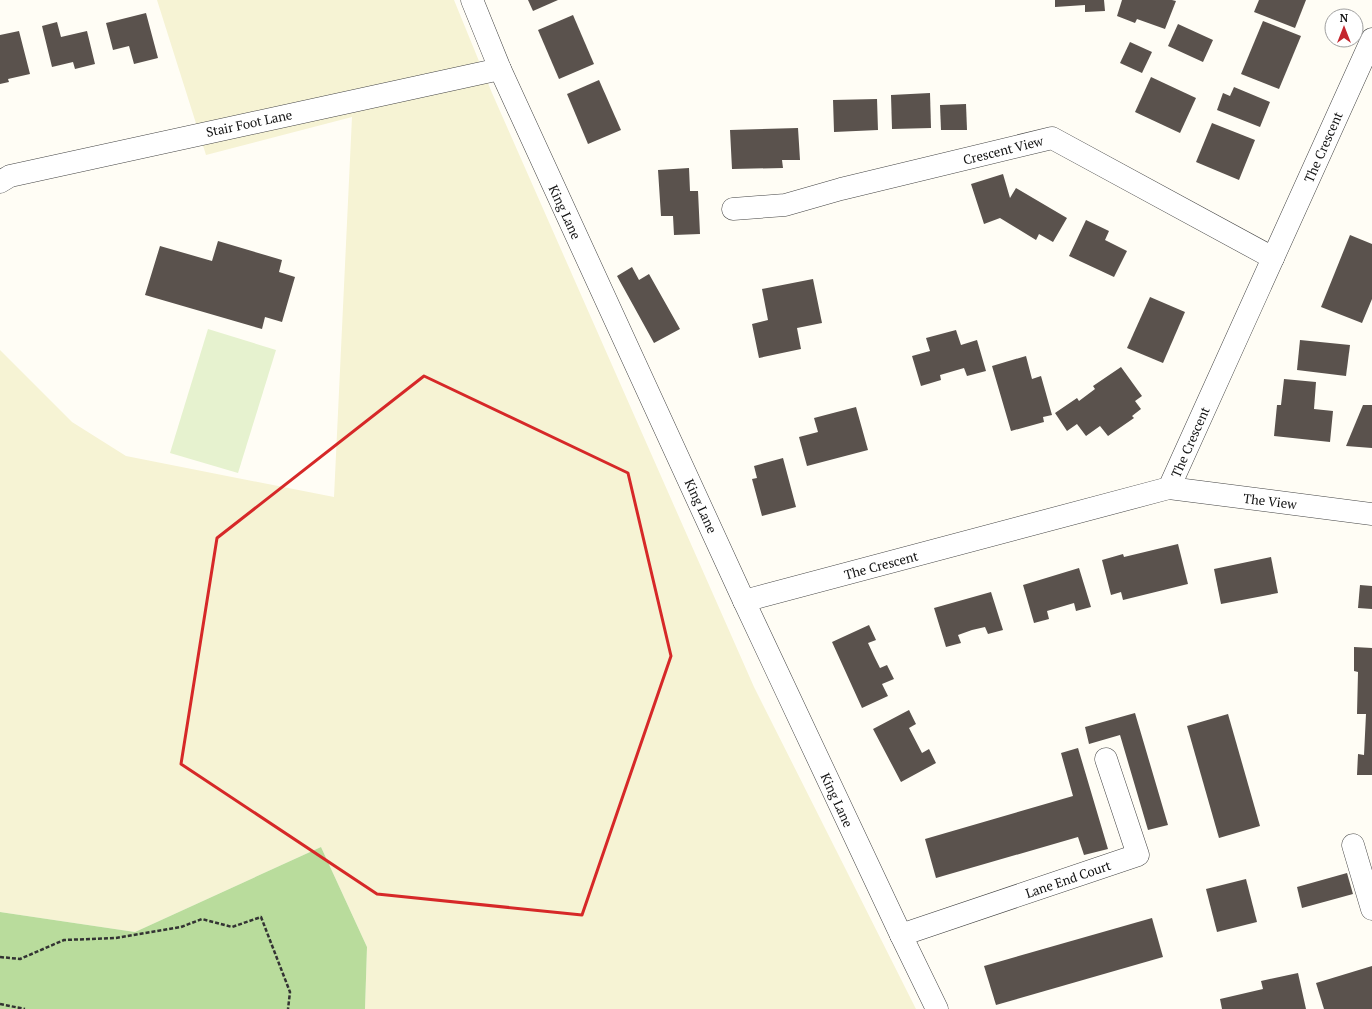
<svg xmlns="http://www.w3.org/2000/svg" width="1372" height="1009" viewBox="0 0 1372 1009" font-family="'PT Serif',serif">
<rect width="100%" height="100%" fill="#fffdf5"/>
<polygon fill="#f6f3d4" points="157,0 454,0 492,93 754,687 916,1009 365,1009 367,947 321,847 135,932 0,912 0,350 72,422 126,456 334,497 352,117 206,155"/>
<polygon fill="#b9dc9c" points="321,847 367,947 365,1009 0,1009 0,912 135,932"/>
<polygon fill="#e6f2cf" points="208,329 276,350 238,473 170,453"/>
<g fill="#5a524d">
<polygon points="528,0 558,0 533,11"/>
<polygon points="1055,0 1104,0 1105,11 1085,12 1085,5 1055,7"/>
<polygon points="1122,0 1172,0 1176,1 1165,29 1137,19 1135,23 1117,16"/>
<polygon points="1259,0 1306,0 1295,28 1254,12"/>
<polygon points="146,13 158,58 134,64 129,46 113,50 106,23"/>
<polygon points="573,15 594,64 559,79 538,30"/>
<polygon points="1263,21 1301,36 1279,89 1241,74"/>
<polygon points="57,22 61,37 87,31 95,64 75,69 73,62 52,67 42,26"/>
<polygon points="1178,24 1213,40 1203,62 1168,46"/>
<polygon points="19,31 30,74 8,79 9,82 0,84 0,35"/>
<polygon points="1130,42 1152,52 1142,73 1120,63"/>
<polygon points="1151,77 1196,98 1180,133 1135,112"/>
<polygon points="599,80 621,130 588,144 567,94"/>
<polygon points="1234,87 1270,102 1260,127 1217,110 1223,93 1230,96"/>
<polygon points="930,93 931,128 892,129 891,95"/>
<polygon points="877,99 878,130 834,132 833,100"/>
<polygon points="966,104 967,130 941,130 940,105"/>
<polygon points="1212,123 1255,140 1239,180 1196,162"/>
<polygon points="798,128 800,160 782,160 783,168 732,169 730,130"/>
<polygon points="689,168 690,191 698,191 700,234 674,235 673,216 661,216 658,170"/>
<polygon points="1003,174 1010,198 1016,188 1067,218 1053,242 1039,234 1036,240 1000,218 984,224 971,184"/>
<polygon points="1086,220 1109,231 1105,240 1127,251 1114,277 1069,256"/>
<polygon points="1350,235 1372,244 1372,299 1362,323 1321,307"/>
<polygon points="218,241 282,260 279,272 295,277 282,322 265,317 262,329 145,295 160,246 212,261"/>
<polygon points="632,267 639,280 649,274 680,329 654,343 617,276"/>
<polygon points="813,279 822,323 797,328 801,349 759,358 752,324 768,320 762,289"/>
<polygon points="1150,297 1185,312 1163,363 1127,348"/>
<polygon points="956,330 961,345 977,340 986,371 967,376 964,368 940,375 941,380 921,386 912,356 930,351 926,338"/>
<polygon points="1300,340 1350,345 1346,376 1297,370"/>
<polygon points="1026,356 1032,379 1041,376 1052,415 1043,417 1044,422 1011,431 992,366"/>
<polygon points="1121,367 1142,396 1135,401 1141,409 1132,416 1134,418 1108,436 1100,426 1086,436 1077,424 1067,431 1055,413 1077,398 1079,401 1095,389 1093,386"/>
<polygon points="1284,379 1316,382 1314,409 1333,411 1330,442 1274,436 1277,405 1281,405"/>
<polygon points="1363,405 1372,405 1372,448 1346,446"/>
<polygon points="856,407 868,450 807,466 799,437 818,432 814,418"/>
<polygon points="783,458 796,507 762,516 752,479 757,478 754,466"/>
<polygon points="1178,544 1188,584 1123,600 1121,592 1111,595 1102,560 1123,554 1124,557"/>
<polygon points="1271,557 1278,593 1221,604 1214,569"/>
<polygon points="1079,568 1091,607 1076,611 1074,603 1047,611 1049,619 1034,623 1023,585"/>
<polygon points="1360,585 1372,586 1372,609 1358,608"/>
<polygon points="991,592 1003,630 988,634 985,627 972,630 958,635 961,643 946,647 934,608"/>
<polygon points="869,625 876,640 868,643 874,656 880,668 887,665 894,679 882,684 888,696 862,708 832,642"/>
<polygon points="1354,647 1372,648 1372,775 1357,775 1358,754 1364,755 1366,714 1357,714 1358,672 1354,671"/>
<polygon points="909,710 916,724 909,728 922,753 929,749 936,763 901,782 873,729"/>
<polygon points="1135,713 1168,825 1148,830 1120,735 1089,744 1085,727"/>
<polygon points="1228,714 1260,826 1219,838 1187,726"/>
<polygon points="1078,748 1108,849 1084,855 1078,837 936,878 925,839 1073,796 1061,753"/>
<polygon points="1347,873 1353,894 1302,908 1297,887"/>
<polygon points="1246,879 1257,922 1217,932 1206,889"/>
<polygon points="1152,918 1163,957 996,1005 984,966"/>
<polygon points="1372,966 1372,1009 1324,1009 1316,983"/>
<polygon points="1298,973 1306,1009 1222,1009 1220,999 1263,989 1261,981"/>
</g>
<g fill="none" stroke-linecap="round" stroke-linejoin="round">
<g stroke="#444" stroke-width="23">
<g id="minor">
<polyline points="472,0 500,69 744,601 901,935 937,1009"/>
<polyline points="0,182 10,176 500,69"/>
<polyline points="733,209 785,205 841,189 1052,138 1273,258"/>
<polyline points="1169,488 1372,514"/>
<polyline points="744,601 1169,488 1372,39"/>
<polyline points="1353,845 1372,909"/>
<polyline points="901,935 1138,855 1106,759"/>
</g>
</g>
<g stroke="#333" stroke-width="2.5" stroke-dasharray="4 2" stroke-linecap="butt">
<polyline points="0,957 20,959 64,940 116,938 181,927 202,919 232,927 261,917 290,992 288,1009"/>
<polyline points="0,1004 25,1009"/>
</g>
<use href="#minor" stroke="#fff" stroke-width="22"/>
</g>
<path fill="none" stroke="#d62828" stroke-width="3" stroke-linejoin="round" d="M424 376 628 473 671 656 582 915 377 894 181 764 217 538Z"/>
<g text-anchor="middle" stroke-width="4" stroke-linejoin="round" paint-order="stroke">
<g font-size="13" fill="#111" stroke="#fff">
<text transform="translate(249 123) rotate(-12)" y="5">Stair Foot Lane</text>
<text transform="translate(1323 147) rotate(-66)" y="5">The Crescent</text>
<text transform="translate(1003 150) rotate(-14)" y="5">Crescent View</text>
<text transform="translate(565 212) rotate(65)" y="5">King Lane</text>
<text transform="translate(1190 442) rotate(-66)" y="5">The Crescent</text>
<text transform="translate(1270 501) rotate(7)" y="5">The View</text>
<text transform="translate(701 506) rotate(65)" y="5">King Lane</text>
<text transform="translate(881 565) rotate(-15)" y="5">The Crescent</text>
<text transform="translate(837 800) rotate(65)" y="5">King Lane</text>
<text transform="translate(1068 879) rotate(-19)" y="5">Lane End Court</text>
</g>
</g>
<g transform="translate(1344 28)"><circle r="19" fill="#ffffff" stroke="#a0a0a0"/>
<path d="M0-3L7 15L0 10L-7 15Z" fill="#c4262e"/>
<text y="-6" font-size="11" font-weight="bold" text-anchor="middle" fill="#111111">N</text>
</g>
</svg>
